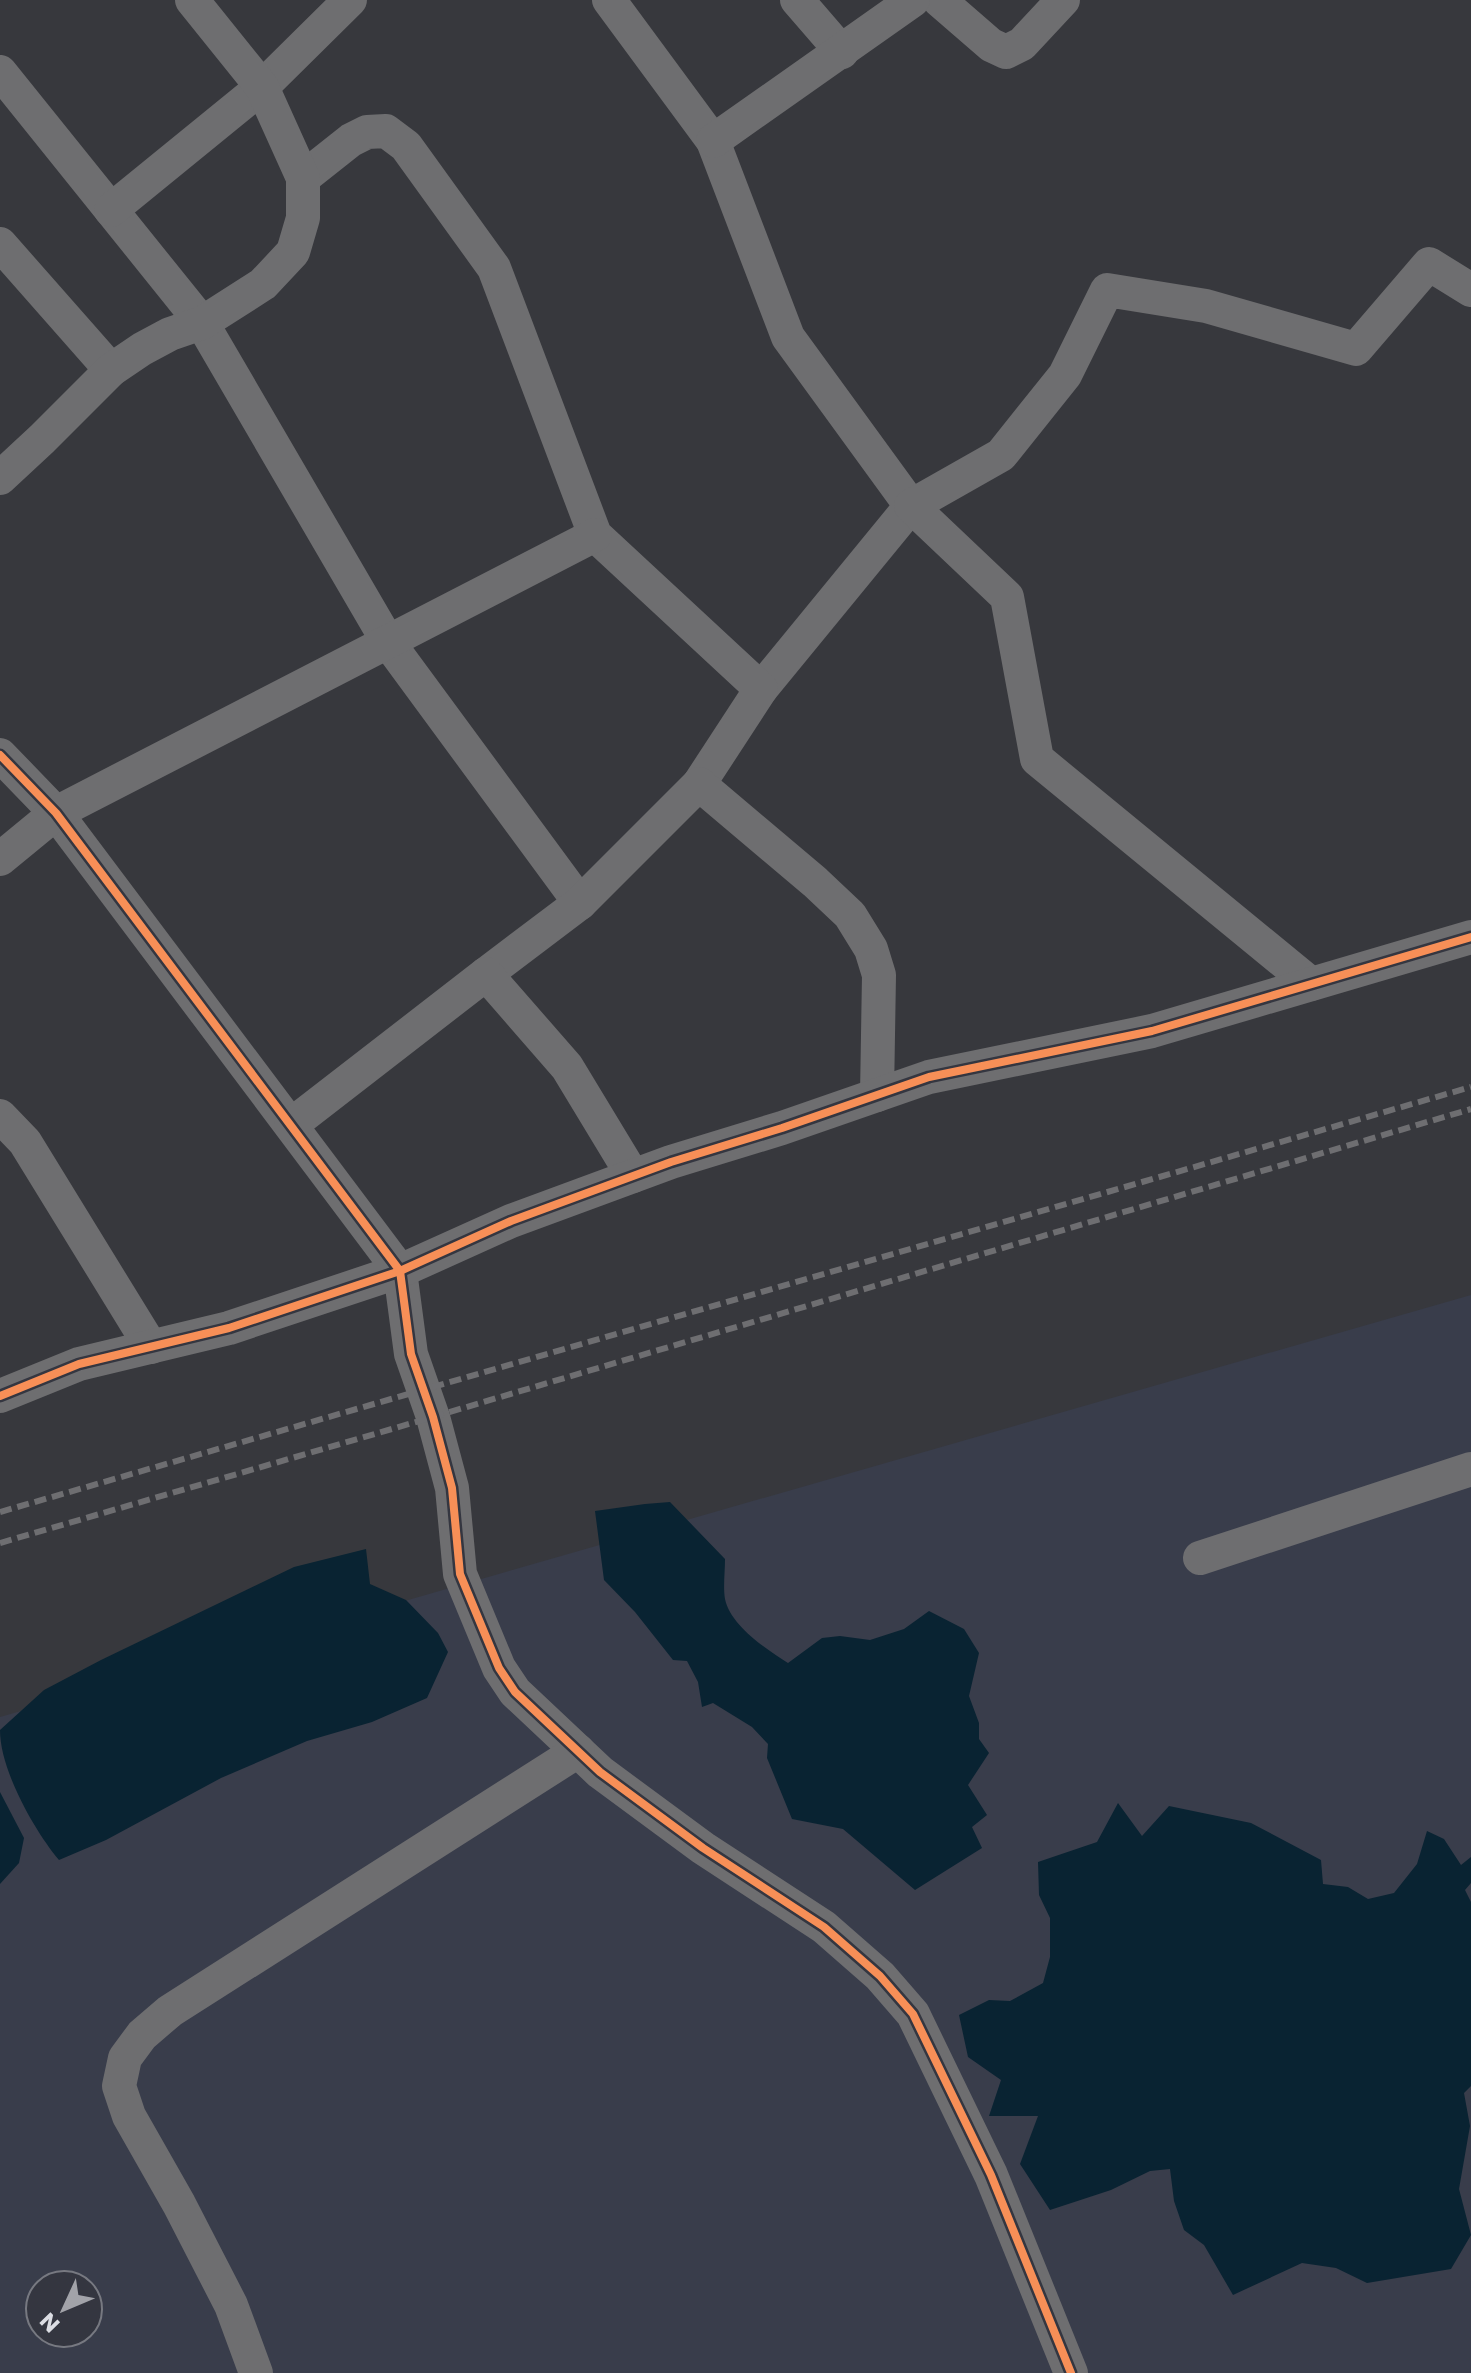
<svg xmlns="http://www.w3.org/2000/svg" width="1471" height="2373" viewBox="0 0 1471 2373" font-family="Poppins,sans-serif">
<rect width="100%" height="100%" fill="#37383d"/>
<path fill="#393d4b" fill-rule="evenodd" d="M1471 1295V2373H0V1717ZM40 2285H88V2333H40Z"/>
<g fill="#092332">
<path d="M670 1502 725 1559C725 1572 723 1587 725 1599 730 1625 767 1650 788 1663L822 1638 840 1636 870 1640 904 1629 929 1611 964 1629 979 1653 969 1696 979 1723V1739L989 1753 968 1785 987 1815 972 1827 982 1848 915 1890 843 1829 792 1819 767 1758 768 1744 752 1727 713 1703 702 1707 698 1682 687 1661 673 1660 635 1612 604 1580 595 1511 645 1504Z"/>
<path d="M366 1549 370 1584 406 1600 438 1633 448 1652 427 1698 372 1722 307 1741 221 1778 106 1840 59 1860C34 1830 0 1770 0 1730L44 1690 101 1660 294 1567Z"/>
<polygon points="0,1792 24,1838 19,1863 0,1884"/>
<polygon points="1118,1803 1142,1836 1169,1806 1251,1823 1321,1860 1323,1884 1348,1887 1368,1899 1394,1893 1417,1864 1427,1831 1444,1839 1461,1865 1471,1857 1471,1883 1465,1890 1471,1902 1471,2086 1464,2093 1470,2126 1459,2189 1471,2235 1451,2269 1367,2283 1336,2268 1302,2263 1233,2295 1204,2245 1184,2230 1174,2201 1170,2169 1150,2171 1111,2190 1050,2210 1020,2164 1038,2116 989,2116 1001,2080 968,2057 959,2015 989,2000 1010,2001 1043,1983 1050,1957 1050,1918 1039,1895 1038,1862 1097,1842"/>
</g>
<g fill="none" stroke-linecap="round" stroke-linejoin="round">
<g stroke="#6e6e70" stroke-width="34">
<polyline points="609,0 713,141 788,337 911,506 761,689"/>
<polyline points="797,0 842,52"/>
<polyline points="939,0 991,45 1006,52 1022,44 1063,0"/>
<polyline points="0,72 202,323 388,642 580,903"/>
<polyline points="713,141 913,0"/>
<polyline points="303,178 351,140 367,132 386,131 406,146 494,268 595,535 761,689 699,784"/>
<polyline points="111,210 262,87 350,0"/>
<polyline points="0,244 111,370"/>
<polyline points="0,478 42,439 111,370 142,349 170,334 202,323 263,284 293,252 303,218 303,178 262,87 192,0"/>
<polyline points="0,755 56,813 400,1271 411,1354 433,1417 452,1488 460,1574 499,1668 515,1692 600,1772 703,1848 824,1927 880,1976 913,2014 991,2175 1071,2373"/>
<polyline points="0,859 56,813 595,535"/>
<polyline points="486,974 580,903 699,784 815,882 850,915 871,949 879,975 877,1095"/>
<polyline points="1311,984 1037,759 1007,597 911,506 1001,455 1065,375 1107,290 1206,306 1356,349 1429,264 1471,290"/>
<polyline points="0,1116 25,1142 151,1347"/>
<polyline points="291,1125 486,974 567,1067 633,1176"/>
<polyline points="0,1396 79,1364 229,1328 400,1271 511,1221 671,1162 782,1128 929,1077 1152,1031 1471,937"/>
<polyline points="1200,1558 1471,1469"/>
<polyline points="256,2373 231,2305 179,2204 129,2116 119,2086 125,2058 142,2035 170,2011 578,1751"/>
</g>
<g stroke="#6e6e71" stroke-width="6" stroke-dasharray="12 6" stroke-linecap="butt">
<polyline points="0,1512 1471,1087"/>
<polyline points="0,1543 433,1417 1471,1109"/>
</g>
<g stroke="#343640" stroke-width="13">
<g id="cycleway">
<polyline points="0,755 56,813 400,1271 411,1354 433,1417 452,1488 460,1574 499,1668 515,1692 600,1772 703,1848 824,1927 880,1976 913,2014 991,2175 1071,2373"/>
<polyline points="0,1396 79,1364 229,1328 400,1271 511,1221 671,1162 782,1128 929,1077 1152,1031 1471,937"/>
</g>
</g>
<use href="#cycleway" stroke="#f78f57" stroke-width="8"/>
</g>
<g transform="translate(64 2309) rotate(226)"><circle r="38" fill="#343640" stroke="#777981" stroke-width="2"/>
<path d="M0-6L14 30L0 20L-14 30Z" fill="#a2a3a9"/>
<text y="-12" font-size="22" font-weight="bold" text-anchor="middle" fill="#dbdde3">N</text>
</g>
</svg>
